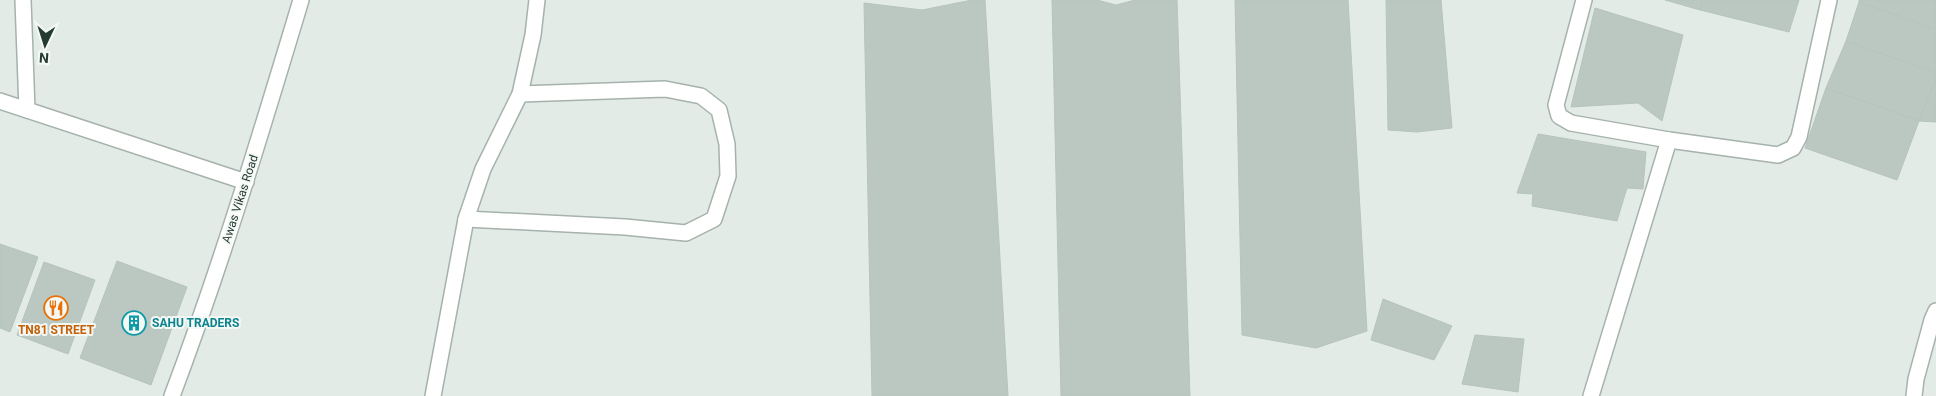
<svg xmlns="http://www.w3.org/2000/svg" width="1936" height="396" viewBox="0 0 1936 396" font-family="Roboto,sans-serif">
<rect width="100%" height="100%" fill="#e3ebe6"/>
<g fill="#bbc8c2" stroke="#b6c4bd">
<polygon points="972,0 985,0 1008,396 872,396 864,3 922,10"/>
<polygon points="1052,0 1097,0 1116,5 1135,0 1177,0 1190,396 1061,396"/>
<polygon points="1235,0 1348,0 1367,331 1316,348 1242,335"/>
<polygon points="1386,0 1441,0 1452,128 1417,132 1388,130"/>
<polygon points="1665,0 1703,0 1700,10"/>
<polygon points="1703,0 1799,0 1789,32 1700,10"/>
<polygon points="1859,0 1936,0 1936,29 1859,2"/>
<polygon points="1859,2 1936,29 1936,73 1846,41"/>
<polygon points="1595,8 1683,35 1662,121 1638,103 1571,107"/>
<polygon points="1846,41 1936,73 1936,79 1919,121 1826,88"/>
<polygon points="1936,79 1936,122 1919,121"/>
<polygon points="1826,88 1919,121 1897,180 1805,148"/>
<polygon points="1538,134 1646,152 1643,189 1627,188 1617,221 1532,206 1533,194 1517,193"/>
<polygon points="0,244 38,257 10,332 0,328"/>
<polygon points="117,261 187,287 151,385 80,358"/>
<polygon points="44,262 95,280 68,354 17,335"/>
<polygon points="1383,299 1452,326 1434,360 1371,340"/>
<polygon points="1475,335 1524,339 1518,392 1462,384"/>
</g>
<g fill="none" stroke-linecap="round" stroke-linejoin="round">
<g stroke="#a6b2ac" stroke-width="18">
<g id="street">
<polyline points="23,0 27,110"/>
<polyline points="1584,0 1556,105 1559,116 1571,123 1669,140"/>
<polyline points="0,101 246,182"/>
<polyline points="466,219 625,227 686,233 714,219 728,176 727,144 719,110 701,96 665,89 520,94"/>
<path d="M172 396C221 266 261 133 301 0"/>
<polyline points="433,396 466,219 483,169 520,94 533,35 537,0"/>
<polyline points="1591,396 1669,140 1778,155 1793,148 1799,137 1829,0"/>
<polyline points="1914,396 1916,379 1932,320 1936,311"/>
</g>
</g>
<use href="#street" stroke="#fff" stroke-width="15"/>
</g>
<defs>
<g id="restaurant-ring" transform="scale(1.25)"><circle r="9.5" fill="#f3f8f5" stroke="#e8710a" stroke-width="1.5"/><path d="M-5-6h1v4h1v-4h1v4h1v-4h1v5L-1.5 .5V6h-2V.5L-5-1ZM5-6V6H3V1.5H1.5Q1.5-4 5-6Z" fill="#e8710a"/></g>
<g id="building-ring" transform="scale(1.25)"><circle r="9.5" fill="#f3f8f5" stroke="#0f9aa8" stroke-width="1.5"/><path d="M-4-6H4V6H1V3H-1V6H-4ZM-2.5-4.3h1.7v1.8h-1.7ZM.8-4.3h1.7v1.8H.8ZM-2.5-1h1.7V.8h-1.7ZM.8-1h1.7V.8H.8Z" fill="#0f9aa8"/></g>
</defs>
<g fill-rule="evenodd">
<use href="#restaurant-ring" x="56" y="308"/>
<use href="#building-ring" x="134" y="323"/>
</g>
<g text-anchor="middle" stroke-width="4" stroke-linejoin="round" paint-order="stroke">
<g font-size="12" fill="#243a32" stroke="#f3f8f5">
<text transform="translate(240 199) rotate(-72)" y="4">Awas Vikas Road</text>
</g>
<g font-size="12" font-weight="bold" fill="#0d838f" stroke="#f3f8f5" text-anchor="start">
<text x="152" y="327">SAHU TRADERS</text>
</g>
<g font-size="12" font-weight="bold" fill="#c56008" stroke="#f3f8f5">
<text x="56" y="334">TN81 STREET</text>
</g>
</g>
<g transform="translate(45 45) rotate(184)" stroke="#f3f8f5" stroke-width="4" paint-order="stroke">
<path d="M0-4L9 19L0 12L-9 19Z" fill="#243a32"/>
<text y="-8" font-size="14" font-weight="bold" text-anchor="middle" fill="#243a32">N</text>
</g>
</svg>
